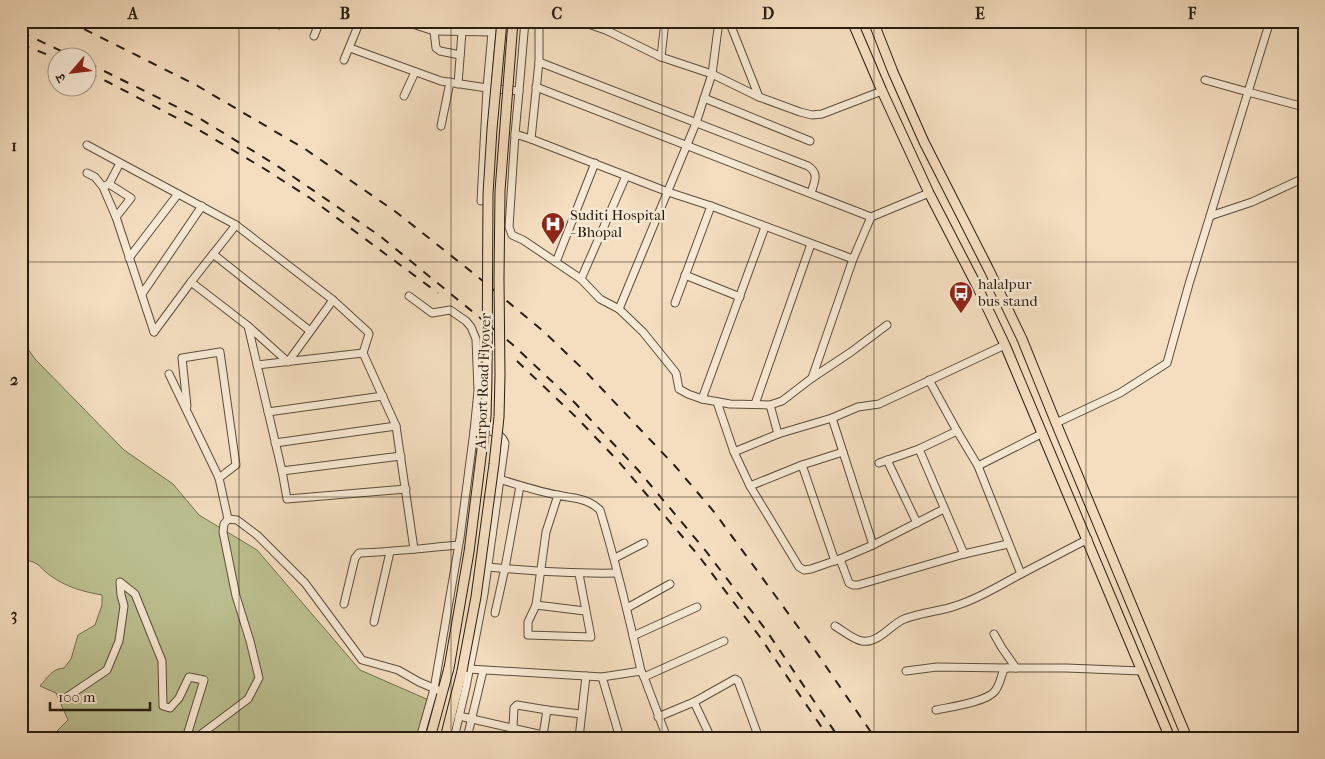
<svg xmlns="http://www.w3.org/2000/svg" width="1325" height="759" viewBox="0 0 1325 759" font-family="'IM FELL French Canon','Noto Serif Devanagari',serif">
<rect width="100%" height="100%" fill="#f4debf"/>
<filter id="stains"><feTurbulence type="fractalNoise" baseFrequency=".004" numOctaves="4"/><feColorMatrix values="0 0 0 0 .2 0 0 0 0 .09 0 0 0 0 .02 0 0 0 .5 -.17"/></filter>
<radialGradient id="worn" r=".72"><stop offset=".6" stop-color="#630" stop-opacity="0"/><stop offset="1" stop-color="#630" stop-opacity=".3"/></radialGradient>
<path fill="#bcc191" stroke="#726f51" d="M21 339 35 359 124 450 173 484 199 515 257 550 360 670 431 701 419 738H48L52 736 68 720 56 693 40 686C47 678 53 668 64 668L71 659 78 635 95 625 102 605V595C84 592 66 587 51 576 38 567 40 561 21 560Z"/>
<g fill="none" stroke-linecap="round" stroke-linejoin="round">
<g stroke="#5b4d3c" stroke-width="9">
<g id="minor">
<polyline points="403,21 434,31 492,32"/>
<polyline points="493,21 487,88 519,91 525,21"/>
<polyline points="539,21 539,62 531,139 515,134 509,227 512,235 523,240 581,279 600,299 619,309 643,332 676,373 679,389 688,394 702,399 730,404 770,405 782,401 812,378 851,352 887,325"/>
<polyline points="580,21 608,31 661,57 712,74 759,97 800,112 812,115 822,114 882,91"/>
<polyline points="729,21 759,97"/>
<polyline points="1259,21 1269,24"/>
<polyline points="279,25 280,21"/>
<polyline points="434,31 436,48 440,51 460,55"/>
<polyline points="608,31 609,21"/>
<polyline points="314,36 320,21"/>
<polyline points="350,48 441,81 487,88 481,201"/>
<polyline points="661,57 665,21"/>
<polyline points="344,60 360,21"/>
<path d="M539 62 808 166C820 174 814 182 811 193"/>
<polyline points="1205,80 1248,92 1270,21"/>
<polyline points="458,84 462,32"/>
<path d="M536 87C647 131 759 173 871 217L929 193"/>
<polyline points="404,96 415,72"/>
<polyline points="704,98 810,141"/>
<polyline points="1304,107 1248,92 1210,216 1252,202 1304,178"/>
<polyline points="441,126 450,82"/>
<polyline points="515,134 519,91"/>
<polyline points="531,139 668,192 711,206 853,259"/>
<polyline points="87,145 236,225 333,300 368,332 369,334 363,353 396,426 414,549"/>
<polyline points="87,173 95,177 103,187 116,217 154,332"/>
<polyline points="109,184 131,198 116,217"/>
<polyline points="105,186 109,184 120,163"/>
<polyline points="213,254 310,331"/>
<polyline points="129,258 178,194"/>
<polyline points="556,262 595,163"/>
<polyline points="685,275 740,297"/>
<polyline points="581,279 626,176"/>
<polyline points="191,282 248,326 288,362 333,300"/>
<polyline points="142,294 202,206"/>
<polyline points="409,296 432,313 450,310 466,321 471,327 476,339 478,391 474,431"/>
<polyline points="675,303 711,206"/>
<polyline points="619,309 696,123 712,74 719,21"/>
<polyline points="248,326 282,471 287,499 406,489"/>
<polyline points="154,332 191,282 236,225"/>
<polyline points="257,365 363,353"/>
<polyline points="169,374 219,478 228,519 224,524 223,532 236,596 250,641 259,678 248,699 196,738"/>
<polyline points="812,378 853,259 871,217"/>
<polyline points="929,380 957,431"/>
<polyline points="702,399 765,227"/>
<polyline points="717,402 734,452 750,486 799,567 804,570 811,569 840,559 873,545 944,509"/>
<polyline points="755,404 811,244"/>
<polyline points="770,405 778,434"/>
<polyline points="187,406 182,358 220,352 236,465 219,478"/>
<polyline points="268,412 383,396"/>
<polyline points="832,418 873,545"/>
<polyline points="1056,423 1120,393 1167,363 1189,284 1210,216"/>
<polyline points="275,443 396,426"/>
<polyline points="919,449 964,554"/>
<polyline points="734,452 778,434 832,418 858,407 879,404 1005,345"/>
<polyline points="887,460 917,523"/>
<polyline points="802,465 835,561"/>
<polyline points="978,466 1043,433"/>
<polyline points="282,471 401,456"/>
<path d="M499 479C518 485 537 491 557 495 574 499 586 497 600 510 616 563 629 617 641 671L644 677 667 738"/>
<polyline points="750,486 802,465 843,452"/>
<polyline points="558,495 546,532 536,605 528,622 528,635 591,637 579,574"/>
<polyline points="228,519 237,520 257,535 305,583 362,660 398,670 419,682 438,690"/>
<polyline points="615,558 644,543"/>
<polyline points="840,559 849,583 853,585 858,585 964,554 1008,544"/>
<path d="M487 567C531 571 573 574 617 573"/>
<polyline points="1021,574 1088,539"/>
<path d="M344 604 355 558 359 553C392 552 425 548 458 545"/>
<polyline points="536,605 585,611"/>
<polyline points="627,608 670,584"/>
<polyline points="495,613 505,568 520,486"/>
<polyline points="374,622 390,552"/>
<path d="M835 626C842 630 854 640 862 641 877 644 890 626 902 620 919 612 940 612 958 605 980 598 1000 585 1021 574L978 466 957 431 919 449 879 463"/>
<polyline points="994,634 1002,648 1016,668"/>
<polyline points="633,636 697,607"/>
<polyline points="469,669 602,677 641,671"/>
<polyline points="906,671 937,667 1007,668"/>
<polyline points="602,677 620,738"/>
<polyline points="644,677 724,641"/>
<polyline points="67,697 107,670 119,641 124,606 121,595 120,582 135,594 162,661 163,706 170,708 179,698 189,677 204,680 188,732 195,738"/>
<polyline points="694,702 711,738"/>
<polyline points="547,710 581,714"/>
<path d="M936 710C950 707 987 702 995 691 1000 685 1001 676 1004 669L1007 668H1066L1142 671"/>
<polyline points="459,716 556,738"/>
<polyline points="658,717 694,702 735,679 738,681 759,738"/>
<polyline points="513,727 514,708 517,705 547,710 543,735"/>
<path d="M420 738 434 689 460 538 474 431 480 428C489 431 501 432 505 443L484 594 466 687 454 738"/>
<polyline points="467,738 483,671"/>
<polyline points="579,738 586,676"/>
</g>
</g>
<g stroke="#281d11" stroke-width="11">
<g id="major">
<polyline points="852,21 882,91 929,193 977,286 1005,345 1170,738"/>
<polyline points="873,21 893,72 924,142 989,270 1022,339 1056,423 1187,738"/>
<polyline points="430,738 449,668"/>
<polyline points="445,738 462,671"/>
</g>
</g>
<use href="#minor" stroke="#f8ead5" stroke-width="7"/>
<use href="#major" stroke="#f4debf" stroke-width="9"/>
<g stroke="#281d11" stroke-width="2" stroke-dasharray="9 9" stroke-linecap="butt">
<polyline points="68,21 196,85 305,149 396,212 473,273 542,330 585,371 675,466 715,513 812,646 875,738"/>
<polyline points="21,32 76,58"/>
<polyline points="21,44 58,59"/>
<polyline points="88,63 199,118 276,165 380,236 512,344 575,403 638,470 705,550 766,630 839,738"/>
<polyline points="88,73 108,82 194,127 263,168 310,198 438,293"/>
<polyline points="517,361 578,419 619,462 698,555 760,637 829,738"/>
</g>
<g stroke="#281d11" stroke-width="11" stroke-linecap="butt">
<g id="major-bridge">
<polyline points="449,668 469,552 486,417 487,379 488,194 492,129 502,21"/>
<polyline points="462,671 476,597 494,464 499,417 500,375 499,279 500,191 513,21"/>
</g>
</g>
<use href="#major-bridge" stroke="#f4debf" stroke-width="9"/>
</g>
<path fill="none" stroke="#281d11" stroke-width="1" stroke-opacity="0.55" d="M239 21V738M451 21V738M662 21V738M874 21V738M1086 21V738M21 262H1304M21 497H1304"/>
<defs>
<g id="hospital-pin" transform="scale(1.25)"><path d="M0 17L-7.5 6A9.5 9.5 0 1 1 7.5 6Z" fill="#8f2418" stroke="#f8ead5"/><path d="M-5-5h3v3.5h4V-5h3V5h-3V1.5h-4V5h-3Z" fill="#fff"/></g>
<g id="bus-pin" transform="scale(1.25)"><path d="M0 17L-7.5 6A9.5 9.5 0 1 1 7.5 6Z" fill="#8f2418" stroke="#f8ead5"/><path d="M-5-6H5V4H4V6H2V4H-2V6H-4V4H-5ZM-3.5-4V0h7V-4ZM-3.5 1.2v1.5H-2V1.2ZM2 1.2v1.5H3.5V1.2Z" fill="#fff"/></g>
</defs>
<g fill-rule="evenodd">
<use href="#hospital-pin" x="553" y="224"/>
<use href="#bus-pin" x="961" y="293"/>
</g>
<g text-anchor="middle" stroke-width="5" stroke-linejoin="round" paint-order="stroke">
<g font-size="15" fill="#281d11" stroke="#f8ead5" text-anchor="start">
<text x="570" y="220">Suditi Hospital<tspan x="570" dy="17">- Bhopal</tspan></text>
<text x="978" y="289">halalpur<tspan x="978" dy="17">bus stand</tspan></text>
</g>
<g font-size="15" fill="#281d11" stroke="#f8ead5">
<text transform="translate(483 381) rotate(-88)" y="5">Airport Road Flyover</text>
</g>
</g>
<rect width="1325" height="759" fill="none" stroke="#f4debf" stroke-width="55"/>
<g transform="translate(72 72) rotate(242)"><circle r="24" fill="#f8ead5" stroke="#a59887"/>
<path d="M0-4L9 19L0 12L-9 19Z" fill="#8f2418"/>
<text y="-8" font-size="14" font-weight="bold" text-anchor="middle" fill="#281d11">उ</text>
</g>
<path d="M50 702v8h100v-8" fill="none" stroke="#281d11" stroke-width="2.5"/>
<text x="58" y="702" font-size="15" fill="#281d11" stroke="#f8ead5" stroke-width="4" paint-order="stroke">100 m</text>
<rect x="28" y="28" width="1270" height="704" fill="none" stroke="#281d11" stroke-width="2"/>
<g font-size="16" text-anchor="middle" font-weight="bold" fill="#281d11">
<text x="133" y="19">A</text>
<text x="345" y="19">B</text>
<text x="557" y="19">C</text>
<text x="768" y="19">D</text>
<text x="980" y="19">E</text>
<text x="1192" y="19">F</text>
<text x="14" y="151">1</text>
<text x="14" y="385">2</text>
<text x="14" y="620">3</text>
</g>
<rect width="100%" height="100%" filter="url(#stains)"/>
<rect width="100%" height="100%" fill="url(#worn)"/>
</svg>
